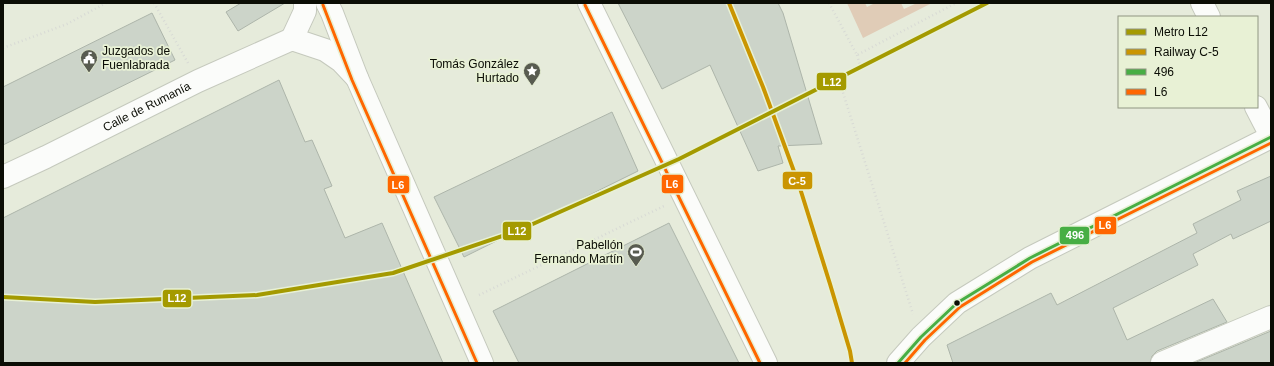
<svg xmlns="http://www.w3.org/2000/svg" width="1274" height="366" viewBox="0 0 1274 366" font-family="Helvetica,sans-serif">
<rect width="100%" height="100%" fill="#e6ebdb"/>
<polygon fill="#e0ccb7" points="847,3 865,3 867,7 875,3 901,3 904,9 917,3 932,3 863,38"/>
<g fill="#ccd4c9" stroke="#adb5aa">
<polygon points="241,3 285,3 238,31 226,12"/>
<polygon points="618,3 778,3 783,13 822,144 778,146 783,163 758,171 710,65 662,89"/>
<polygon points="152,13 175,60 3,145 3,87"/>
<polygon points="279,80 305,142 312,140 332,186 324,189 345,238 382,223 443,363 3,363 3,218"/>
<polygon points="612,112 638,171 464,257 434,197"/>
<polygon points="1271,176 1271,221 1233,239 1231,234 1193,254 1198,265 1113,308 1127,340 1213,299 1227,322 1157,351 1152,356 1150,363 953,363 947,345 1051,293 1057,305 1197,233 1193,224 1241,200 1237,191"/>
<polygon points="669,223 739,363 519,363 493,311"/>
<polygon points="1271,331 1271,363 1194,363"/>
</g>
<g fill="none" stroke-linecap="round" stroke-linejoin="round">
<g stroke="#c5c9bd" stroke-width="24">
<g id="street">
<polyline points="327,3 332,13 357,78 482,363"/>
<polyline points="1202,3 1209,17"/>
<polyline points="292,39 305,11 305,3"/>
<polyline points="1256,107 1271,136"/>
<path id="s1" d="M3 177 46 157 198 81 292 39 325 50 341 61 357 78"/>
<polyline points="1162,363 1271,317"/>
</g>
</g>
<g stroke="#c5c9bd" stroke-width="24">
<g id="secondary">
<polyline points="589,3 766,363"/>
<polyline points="898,363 921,337 957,303 1030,258 1271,137"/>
</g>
</g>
<g stroke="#d8dad5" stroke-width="2.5" stroke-dasharray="1 3" stroke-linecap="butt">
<polyline points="154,3 188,63"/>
<polyline points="829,3 857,55 956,3"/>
<polyline points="3,48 67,24 106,3"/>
<polyline points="857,55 861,68 839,80 913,314"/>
<polyline points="479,295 664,206"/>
</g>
<use href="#street" stroke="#fbfcfa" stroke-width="22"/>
<use href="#secondary" stroke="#fbfcfa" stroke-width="22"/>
<g stroke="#e8f1d5" stroke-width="6">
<polyline id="bus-1" points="898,363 921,337 957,303 1030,258 1271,137"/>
</g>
<g stroke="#e8f1d5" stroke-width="6">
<g id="bus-2">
<polyline points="323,5 352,80 477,363"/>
<polyline points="585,5 760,363"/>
<polyline points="905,363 925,340 960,307 1032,262 1271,143"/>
</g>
</g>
<use href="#bus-1" stroke="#47ae44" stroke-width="3"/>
<use href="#bus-2" stroke="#f60" stroke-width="3"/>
<g stroke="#e8f1d5" stroke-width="7">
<polyline id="rail-1" points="729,3 763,87 799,185 830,284 850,351 852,363"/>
</g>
<use href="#rail-1" stroke="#ca9501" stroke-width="4"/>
<g stroke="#e8f1d5" stroke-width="7">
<polyline id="metro-1" points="3,297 95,302 257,295 393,273 517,231 679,159 987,3"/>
</g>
<use href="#metro-1" stroke="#a49a00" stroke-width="4"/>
</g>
<defs>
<g id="civic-pin" transform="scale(0.9)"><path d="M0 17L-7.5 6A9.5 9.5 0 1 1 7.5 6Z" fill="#585b50" stroke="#e8f1d5"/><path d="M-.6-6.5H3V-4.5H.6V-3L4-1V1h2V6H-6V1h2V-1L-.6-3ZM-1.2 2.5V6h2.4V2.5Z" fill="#fff"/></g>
<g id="sight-pin" transform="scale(0.9)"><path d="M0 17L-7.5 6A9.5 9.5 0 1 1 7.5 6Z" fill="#585b50" stroke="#e8f1d5"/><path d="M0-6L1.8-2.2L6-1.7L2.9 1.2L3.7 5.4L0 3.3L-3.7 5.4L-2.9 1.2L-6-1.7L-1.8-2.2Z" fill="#fff"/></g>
<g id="stadium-pin" transform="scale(0.9)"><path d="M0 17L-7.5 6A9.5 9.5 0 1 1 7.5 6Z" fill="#585b50" stroke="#e8f1d5"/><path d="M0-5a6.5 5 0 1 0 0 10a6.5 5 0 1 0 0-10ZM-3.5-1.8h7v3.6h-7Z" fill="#fff"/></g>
</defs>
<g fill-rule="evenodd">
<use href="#civic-pin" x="89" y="58"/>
<use href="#sight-pin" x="532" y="71"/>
<use href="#stadium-pin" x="636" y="252"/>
</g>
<circle fill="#0b0d05" stroke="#e8f1d5" stroke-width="1.5" cx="957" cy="303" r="3.5"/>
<g text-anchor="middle" stroke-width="3.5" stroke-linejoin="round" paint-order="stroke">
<g font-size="12" fill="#0b0d05" stroke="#e8f1d5" text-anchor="end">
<text x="102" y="55" text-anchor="start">Juzgados de<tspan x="102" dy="14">Fuenlabrada</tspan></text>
<text x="519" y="68">Tomás González<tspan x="519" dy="14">Hurtado</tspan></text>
<text x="623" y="249">Pabellón<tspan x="623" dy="14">Fernando Martín</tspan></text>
</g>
<g font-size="12" fill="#0b0d05" stroke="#e8f1d5">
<text dy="4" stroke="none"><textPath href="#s1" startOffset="160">Calle de Rumanía</textPath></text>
</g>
</g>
<g stroke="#e8f1d5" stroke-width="1.5">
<rect x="816" y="72" width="31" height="19" rx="4" fill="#a49a00"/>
<rect x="782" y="171" width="31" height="19" rx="4" fill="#ca9501"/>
<rect x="661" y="174" width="23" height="20" rx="4" fill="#f60"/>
<rect x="387" y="175" width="23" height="19" rx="4" fill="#f60"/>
<rect x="1094" y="216" width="23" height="19" rx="4" fill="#f60"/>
<rect x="502" y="221" width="30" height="20" rx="4" fill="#a49a00"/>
<rect x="1059" y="226" width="31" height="19" rx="4" fill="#47ae44"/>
<rect x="162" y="289" width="30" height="19" rx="4" fill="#a49a00"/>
</g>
<g font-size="11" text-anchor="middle" font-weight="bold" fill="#fff">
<text x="832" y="86">L12</text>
<text x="797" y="185">C-5</text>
<text x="672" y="188">L6</text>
<text x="398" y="189">L6</text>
<text x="1105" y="229">L6</text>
<text x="517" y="235">L12</text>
<text x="1075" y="239">496</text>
<text x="177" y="302">L12</text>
</g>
<rect width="1274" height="366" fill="none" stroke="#0b0d05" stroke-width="8"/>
<rect x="1118" y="16" width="140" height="92" fill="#e8f1d5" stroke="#909682"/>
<rect x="1126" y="29" width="20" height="6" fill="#a49a00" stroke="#909682"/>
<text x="1154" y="36" font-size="12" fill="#0b0d05">Metro L12</text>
<rect x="1126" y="49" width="20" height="6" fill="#ca9501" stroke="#909682"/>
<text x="1154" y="56" font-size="12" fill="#0b0d05">Railway C-5</text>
<rect x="1126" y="69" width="20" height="6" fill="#47ae44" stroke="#909682"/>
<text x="1154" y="76" font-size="12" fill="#0b0d05">496</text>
<rect x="1126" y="89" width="20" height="6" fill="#ff6600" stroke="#909682"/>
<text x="1154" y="96" font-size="12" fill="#0b0d05">L6</text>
</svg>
